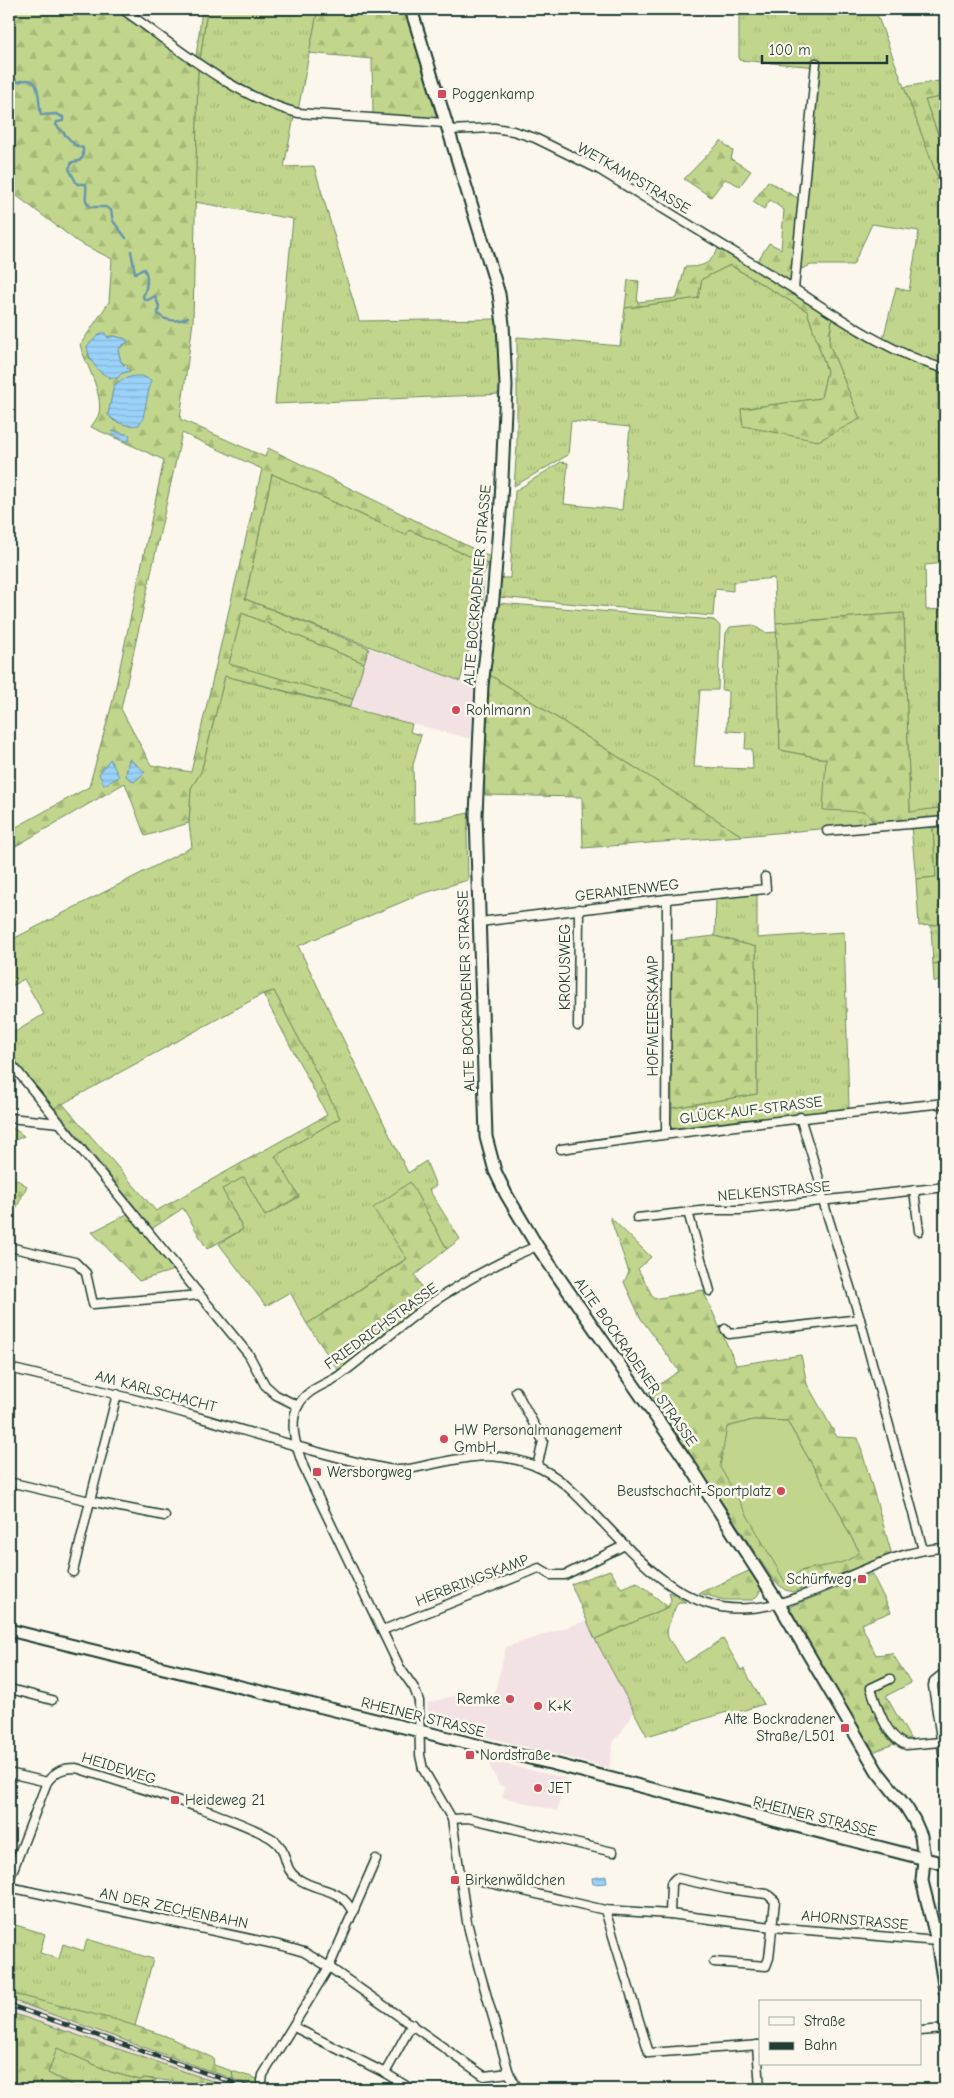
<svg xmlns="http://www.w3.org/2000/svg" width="954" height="2098" viewBox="0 0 954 2098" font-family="'Comic Neue',sans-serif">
<defs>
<pattern id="grass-tufts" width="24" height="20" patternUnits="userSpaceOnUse" patternTransform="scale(1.25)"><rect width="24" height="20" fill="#c1d68c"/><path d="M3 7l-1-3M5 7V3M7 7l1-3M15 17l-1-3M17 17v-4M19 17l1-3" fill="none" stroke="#a5b979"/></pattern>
<pattern id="forest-firs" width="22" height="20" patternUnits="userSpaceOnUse" patternTransform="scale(1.25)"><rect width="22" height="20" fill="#c1d68c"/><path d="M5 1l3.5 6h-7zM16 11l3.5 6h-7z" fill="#a5b979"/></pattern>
<pattern id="water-rules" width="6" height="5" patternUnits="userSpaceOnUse" patternTransform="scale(1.25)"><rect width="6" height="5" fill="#9bd2fa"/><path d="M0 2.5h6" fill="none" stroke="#85b5d7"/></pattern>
</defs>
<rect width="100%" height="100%" fill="#fbf7ec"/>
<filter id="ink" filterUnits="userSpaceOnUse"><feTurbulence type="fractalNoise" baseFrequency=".02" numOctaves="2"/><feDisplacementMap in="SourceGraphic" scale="10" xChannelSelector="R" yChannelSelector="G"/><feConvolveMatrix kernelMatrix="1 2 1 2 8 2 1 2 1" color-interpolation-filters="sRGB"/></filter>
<g filter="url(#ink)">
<g fill="#f3e2e4">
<polygon points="369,648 460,681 476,682 471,739 350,707"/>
<polygon points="586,1621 634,1712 619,1736 614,1739 609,1768 434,1724 430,1722 427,1703 465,1693 493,1699 506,1647"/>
<polygon points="487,1760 565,1778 557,1811 502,1797 505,1787 499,1785"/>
<polygon points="943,1901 945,1901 945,1946 935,1907 938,1902"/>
<polygon points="9,1999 256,2087 261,2089 236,2089 9,2012"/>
</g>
<g fill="url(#grass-tufts)" stroke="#708a60">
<path d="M207 9H318L298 110C260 102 231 82 200 60Z"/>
<polygon points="739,9 875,9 945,197 945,367 921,360 883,339 896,288 909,291 919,231 872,224 853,265 811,265 799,270 817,67 739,60"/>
<polygon points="198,65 237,92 259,104 294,117 284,167 314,166 359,321 499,319 501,394 275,404 293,219 195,202"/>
<polygon points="945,96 945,153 925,100"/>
<path d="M730 265 807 311 827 371 821 398 741 409 743 426 860 419 829 344 832 318C866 341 899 359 938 372L940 528 945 526V563L925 565 926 610 945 609V807L910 813 904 613 776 623 774 578 733 582V591L715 589 713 616 498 597 499 578H510L515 491 561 462 568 463 564 504 622 510 630 427 571 421 568 455 514 486 517 446V337L620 346 625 308 698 298 702 279Z"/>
<polygon points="272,474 406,535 409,530 488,564 483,575 483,623 476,623 460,681 245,599"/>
<polygon points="497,603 714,620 720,626 718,690 700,690 694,767 753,769 752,749 745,749 746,732 727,731 728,691 722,690 726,633 730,627 753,625 765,633 777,632 780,750 826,759 875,824 742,836 490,675"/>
<polygon points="242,613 364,663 353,699 228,664"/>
<polygon points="225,676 412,724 410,732 421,735 413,765 414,824 469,813 467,834 468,880 421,894 298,946 408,1173 426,1161 436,1186 429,1190 460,1239 447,1249 410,1183 407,1258 307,1324 290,1292 266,1306 219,1244 243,1229 222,1189 244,1176 265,1216 299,1197 275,1156 340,1118 274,991 263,994 55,1108 9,1055 9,1036 44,1014 24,979 9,988 9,941 192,847 189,823 191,788 201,772"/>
<polygon points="911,826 933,828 936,877 916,879"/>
<polygon points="757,894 757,938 844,932 849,1108 671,1129 672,1108 757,1094 756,947 715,936 716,898"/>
<polygon points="945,924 945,962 933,964 931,925"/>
<path d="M669 1592 686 1602H679L676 1606C661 1642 666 1632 685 1663L723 1639 741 1670 744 1669 764 1704 728 1715 727 1712 647 1736 595 1639 668 1607 671 1600Z"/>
<polygon points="9,1923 45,1934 40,1953 59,1959 63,1944 84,1951 87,1939 153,1959 135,2026 9,1993"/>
<polygon points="57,2048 111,2072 140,2080 145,2078 156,2080 153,2089 80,2089 48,2073"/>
<polygon points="232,2071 258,2079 256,2087 233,2079"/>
</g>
<g fill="url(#forest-firs)" stroke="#708a60" fill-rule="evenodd">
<path d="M9 9H118L198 65 193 322 180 419 265 457 268 448 490 557 488 564 409 530 406 535 272 474 245 599 369 648 364 663 242 613 229 664 353 699 350 707 225 676 201 772 191 788 189 823 145 836 125 783 9 850V831L89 787 112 704 164 460 91 427C93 423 98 418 99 413 103 392 86 365 80 345L109 302 112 259 78 242 9 190ZM114 336 126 339 128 342 118 350 121 362 128 366 120 374 110 378 90 359 87 346 98 337ZM151 384 131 426 114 421 108 415 114 385ZM182 433 262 469 191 772 151 765 121 709ZM129 759 145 772 134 782 126 776Z"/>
<polygon points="202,9 207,9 200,60 196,57"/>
<polygon points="318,9 406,9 437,119 373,114 372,59 309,53"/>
<polygon points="945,80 945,96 925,100 945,153 945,197 904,87"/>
<polygon points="721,141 733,151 731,159 751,171 740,186 725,179 711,197 684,179"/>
<path d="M768 181 801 200 793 279 788 287 832 318 829 344 860 419 818 441 743 426 741 409 821 398 827 371 807 311 730 265 702 279 698 298 625 308 628 280 639 281 637 302 677 298 685 267C704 267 710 264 719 247L753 268 769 243 781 249 784 210 770 200 764 209 753 202Z"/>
<polygon points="938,372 945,373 945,526 940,528"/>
<polygon points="904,613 910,812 945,807 945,819 875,824 866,812 823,810 826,759 780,750 776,623"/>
<polygon points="490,675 742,836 583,848 582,797 485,795 483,737"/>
<polygon points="941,827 945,873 945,924 919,926 916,879 936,877 933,828"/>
<polygon points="715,936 756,947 757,1094 672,1108 670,941"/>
<polygon points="945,962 945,980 934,982 933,964"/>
<polygon points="274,991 340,1118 275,1156 299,1196 265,1216 244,1177 222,1189 243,1229 207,1249 183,1208 153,1228 146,1236 174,1270 139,1281 92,1232 137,1209 55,1108 62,1103 156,1211 327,1115 263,994"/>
<polygon points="9,1125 24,1136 9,1143"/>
<polygon points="9,1175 27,1186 11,1219 9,1219"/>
<polygon points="410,1182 447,1249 415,1275 428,1300 338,1370 307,1324 407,1259 373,1208"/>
<path d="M610 1217 651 1257 638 1269 654 1299 703 1290 736 1365 801 1355 807 1384 837 1437 858 1438 892 1555 793 1592 785 1590 774 1581 649 1392 679 1371 640 1317 624 1282 629 1272ZM753 1420 787 1421 841 1515 845 1526 859 1551C839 1560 820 1567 798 1572L727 1427Z"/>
<polygon points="610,1570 621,1588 637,1582 668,1607 595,1639 571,1584"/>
<polygon points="751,1570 761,1588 758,1595 753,1600 724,1600 699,1593"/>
<polygon points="872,1574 891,1612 861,1624 876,1655 892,1653 911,1683 886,1696 910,1738 873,1752 789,1607"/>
<polygon points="9,1993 117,2020 166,2036 213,2058 214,2065 232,2071 233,2079 9,1999"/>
<polygon points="9,2012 236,2089 145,2078 140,2080 111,2072 57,2048 48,2073 80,2089 9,2089"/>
</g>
<path fill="#c1d68c" stroke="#708a60" d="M753 1420 787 1421 841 1515 845 1526 859 1551C848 1567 818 1565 801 1571 796 1573 793 1579 785 1582L720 1467 727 1427Z"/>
<g fill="url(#water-rules)" stroke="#6996ab">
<path d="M101 333H105L108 338 114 336 126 339 128 342 121 346 118 350 121 362 130 371 121 374 118 378C101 379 89 362 87 346Z"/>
<path d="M134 376H142L151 380 143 418 139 425C127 427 116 423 108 415L114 385 123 379Z"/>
<polygon points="113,431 130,435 128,442 111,434"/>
<polygon points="110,759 119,777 104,785 99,774"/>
<polygon points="129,759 145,772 134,782 126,776"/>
<polygon points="606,1876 607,1883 593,1884 592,1878"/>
</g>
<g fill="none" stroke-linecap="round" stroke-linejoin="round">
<g stroke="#6996ab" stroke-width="2.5">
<path d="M9 76 18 82C43 72 37 100 41 115L56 114 63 117V121L57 122 56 125 75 145 83 148V157L79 161 72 162 69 169 77 184H86C88 193 82 199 90 207H105L111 210 113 221 126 238"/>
<path d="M131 251 135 273 144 269C149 276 147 289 143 296L144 299 148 300 155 296 159 306 158 314C165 322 180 322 188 317"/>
</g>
<g stroke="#1f3d34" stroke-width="11">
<g id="street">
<path d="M122 9C177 47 232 96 298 113L445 123"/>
<path d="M816 63 794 289C843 320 890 353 945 369"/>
<polyline points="448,130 494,128 513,131 535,138 600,170 794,289"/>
<polyline points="827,831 945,821"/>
<polyline points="480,922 667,899 766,889 765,877"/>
<polyline points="578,1026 579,909"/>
<polyline points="9,1061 249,1355 265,1385 276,1395 298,1406"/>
<polyline points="800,1117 821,1185 823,1201 860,1319 923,1550"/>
<polyline points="9,1118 60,1123"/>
<polyline points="666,1134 667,899"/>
<path d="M561 1149C689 1130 817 1116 945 1103"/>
<polyline points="914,1190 919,1231"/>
<polyline points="688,1212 710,1291"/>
<polyline points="637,1218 709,1210 739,1210 945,1187"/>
<polyline points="9,1247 75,1262 86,1273 93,1304 200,1295"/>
<polyline points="725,1329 729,1334 860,1319"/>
<path d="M9 1368C73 1383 137 1399 201 1418 263 1436 325 1456 388 1469 403 1472 418 1467 433 1464 471 1456 495 1451 533 1465 556 1474 572 1490 589 1508 626 1545 666 1597 721 1607 796 1620 870 1550 945 1548"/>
<polyline points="516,1391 543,1441 537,1467"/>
<polyline points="117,1394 90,1501 165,1516"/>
<polyline points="9,1482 90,1501 73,1572"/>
<polyline points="383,1630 539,1568 551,1575 565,1575 625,1545"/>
<polyline points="945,1672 934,1681 933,1686 945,1765"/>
<path d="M890 1679 871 1688C877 1707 886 1737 906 1745L941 1742"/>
<polyline points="9,1692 14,1690 52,1700"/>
<polyline points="9,1773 47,1782"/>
<polyline points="452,1819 468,1818 613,1852"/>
<polyline points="460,1876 605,1910 649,2053 760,2045"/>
<path d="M9 1880 47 1782C56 1771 62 1768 76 1768 121 1782 167 1796 211 1812 231 1820 252 1827 271 1838 290 1850 281 1867 297 1878 318 1893 341 1886 353 1913"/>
<polyline points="9,1887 283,1946 304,1952 329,1967 484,2076 509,2073"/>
<polyline points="605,1910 670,1914 772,1927 937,1941"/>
<polyline points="670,1914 671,1883 676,1878 726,1889 767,1894 775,1901 769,1958 766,1966 714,1962"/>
<polyline points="294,2027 385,2073"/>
<polyline points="920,2031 945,2029"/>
<polyline points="757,2045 760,2089"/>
<polyline points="262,2081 263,2075 329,1967 376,1859"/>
<polyline points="408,2087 385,2073 412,2024"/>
<path d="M518 2089 509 2073 479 1969 467 1922 452 1819 423 1769 420 1755 419 1701 414 1688 400 1668 304 1468C297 1449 288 1425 298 1406 306 1389 326 1385 340 1375 371 1352 399 1326 430 1304 463 1282 500 1261 537 1246"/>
</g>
</g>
<g stroke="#1f3d34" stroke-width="15">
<g id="secondary">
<polyline points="411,9 499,294 503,324 506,386 501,502 493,599 482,685 476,815 486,1137 495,1171 506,1194 537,1246 692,1469 779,1604 877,1771 906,1807 914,1820 921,1836 924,1859 922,1881 937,1941 945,1991"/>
<polyline points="9,1630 550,1763 945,1864"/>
</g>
</g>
<use href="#street" stroke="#fbf7ec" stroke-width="8"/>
<use href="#secondary" stroke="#fbf7ec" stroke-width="11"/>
<g stroke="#1f3d34" stroke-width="4.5">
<polyline id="rail" points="9,2005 252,2089"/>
</g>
<use href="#rail" stroke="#fbf7ec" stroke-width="2.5" stroke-dasharray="8" stroke-linecap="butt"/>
</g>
</g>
<g fill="#d1495b" stroke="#fbf7ec" stroke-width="2">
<rect x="437" y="89" width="10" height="10" rx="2.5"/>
<circle cx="456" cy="710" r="5"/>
<circle cx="444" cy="1439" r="5"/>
<rect x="312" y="1467" width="10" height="10" rx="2.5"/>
<circle cx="781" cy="1491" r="5"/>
<rect x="857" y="1574" width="10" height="10" rx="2.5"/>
<circle cx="510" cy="1699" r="5"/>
<circle cx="538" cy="1706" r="5"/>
<rect x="840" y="1723" width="10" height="10" rx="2.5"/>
<rect x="465" y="1750" width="10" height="10" rx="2.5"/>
<circle cx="538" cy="1788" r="5"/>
<rect x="170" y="1795" width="10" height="10" rx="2.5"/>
<rect x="450" y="1875" width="10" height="10" rx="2.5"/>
</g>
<g text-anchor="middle" stroke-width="5" stroke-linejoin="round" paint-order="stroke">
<g font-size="15" fill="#1f3d34" stroke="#fbf7ec" text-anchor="start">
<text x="452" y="99">Poggenkamp</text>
<text x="466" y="715">Rohlmann</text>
<text x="454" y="1435">HW Personalmanagement<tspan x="454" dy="17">GmbH</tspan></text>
<text x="327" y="1477">Wersborgweg</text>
<text x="771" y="1496" text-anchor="end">Beustschacht-Sportplatz</text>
<text x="852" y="1584" text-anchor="end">Schürfweg</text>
<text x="500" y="1704" text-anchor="end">Remke</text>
<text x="548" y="1711">K+K</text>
<text x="835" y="1724" text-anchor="end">Alte Bockradener<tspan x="835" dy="17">Straße/L501</tspan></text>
<text x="480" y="1760">Nordstraße</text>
<text x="548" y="1793">JET</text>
<text x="185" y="1805">Heideweg 21</text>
<text x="465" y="1885">Birkenwäldchen</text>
</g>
<g font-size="15" fill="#1f3d34" stroke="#fbf7ec">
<text transform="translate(634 178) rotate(30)" y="5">WETKAMPSTRASSE</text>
<text transform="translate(477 585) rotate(-85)" y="5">ALTE BOCKRADENER STRASSE</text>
<text transform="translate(627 890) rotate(-7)" y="5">GERANIENWEG</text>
<text transform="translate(565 967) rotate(-90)" y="5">KROKUSWEG</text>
<text transform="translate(466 991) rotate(-92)" y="5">ALTE BOCKRADENER STRASSE</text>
<text transform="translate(653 1016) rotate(-90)" y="5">HOFMEIERSKAMP</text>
<text transform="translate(751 1110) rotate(-7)" y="5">GLÜCK-AUF-STRASSE</text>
<text transform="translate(774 1191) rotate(-5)" y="5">NELKENSTRASSE</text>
<text transform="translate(381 1326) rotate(-36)" y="5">FRIEDRICHSTRASSE</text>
<text transform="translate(636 1362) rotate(55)" y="5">ALTE BOCKRADENER STRASSE</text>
<text transform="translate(156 1391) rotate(15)" y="5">AM KARLSCHACHT</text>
<text transform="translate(472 1580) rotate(-21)" y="5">HERBRINGSKAMP</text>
<text transform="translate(423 1717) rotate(14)" y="5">RHEINER STRASSE</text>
<text transform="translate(119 1768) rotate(17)" y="5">HEIDEWEG</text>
<text transform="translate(815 1816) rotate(14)" y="5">RHEINER STRASSE</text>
<text transform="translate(174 1908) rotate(12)" y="5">AN DER ZECHENBAHN</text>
<text transform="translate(855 1920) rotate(5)" y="5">AHORNSTRASSE</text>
</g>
</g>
<rect width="954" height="2098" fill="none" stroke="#fbf7ec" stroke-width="30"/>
<rect x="15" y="15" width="924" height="2068" fill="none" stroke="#1f3d34" stroke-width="2" filter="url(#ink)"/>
<rect x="759" y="2000" width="162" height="65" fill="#fbf7ec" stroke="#a3ada2"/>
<rect x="769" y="2017" width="25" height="8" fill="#fbf7ec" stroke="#a3ada2"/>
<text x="804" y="2026" font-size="15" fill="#1f3d34">Straße</text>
<rect x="769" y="2042" width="25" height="8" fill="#1f3d34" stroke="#a3ada2"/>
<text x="804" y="2050" font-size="15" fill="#1f3d34">Bahn</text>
<path d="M762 55v8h125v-8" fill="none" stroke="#1f3d34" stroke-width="2.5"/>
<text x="769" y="55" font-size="15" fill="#1f3d34" stroke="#fbf7ec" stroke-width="4" paint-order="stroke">100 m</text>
</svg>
